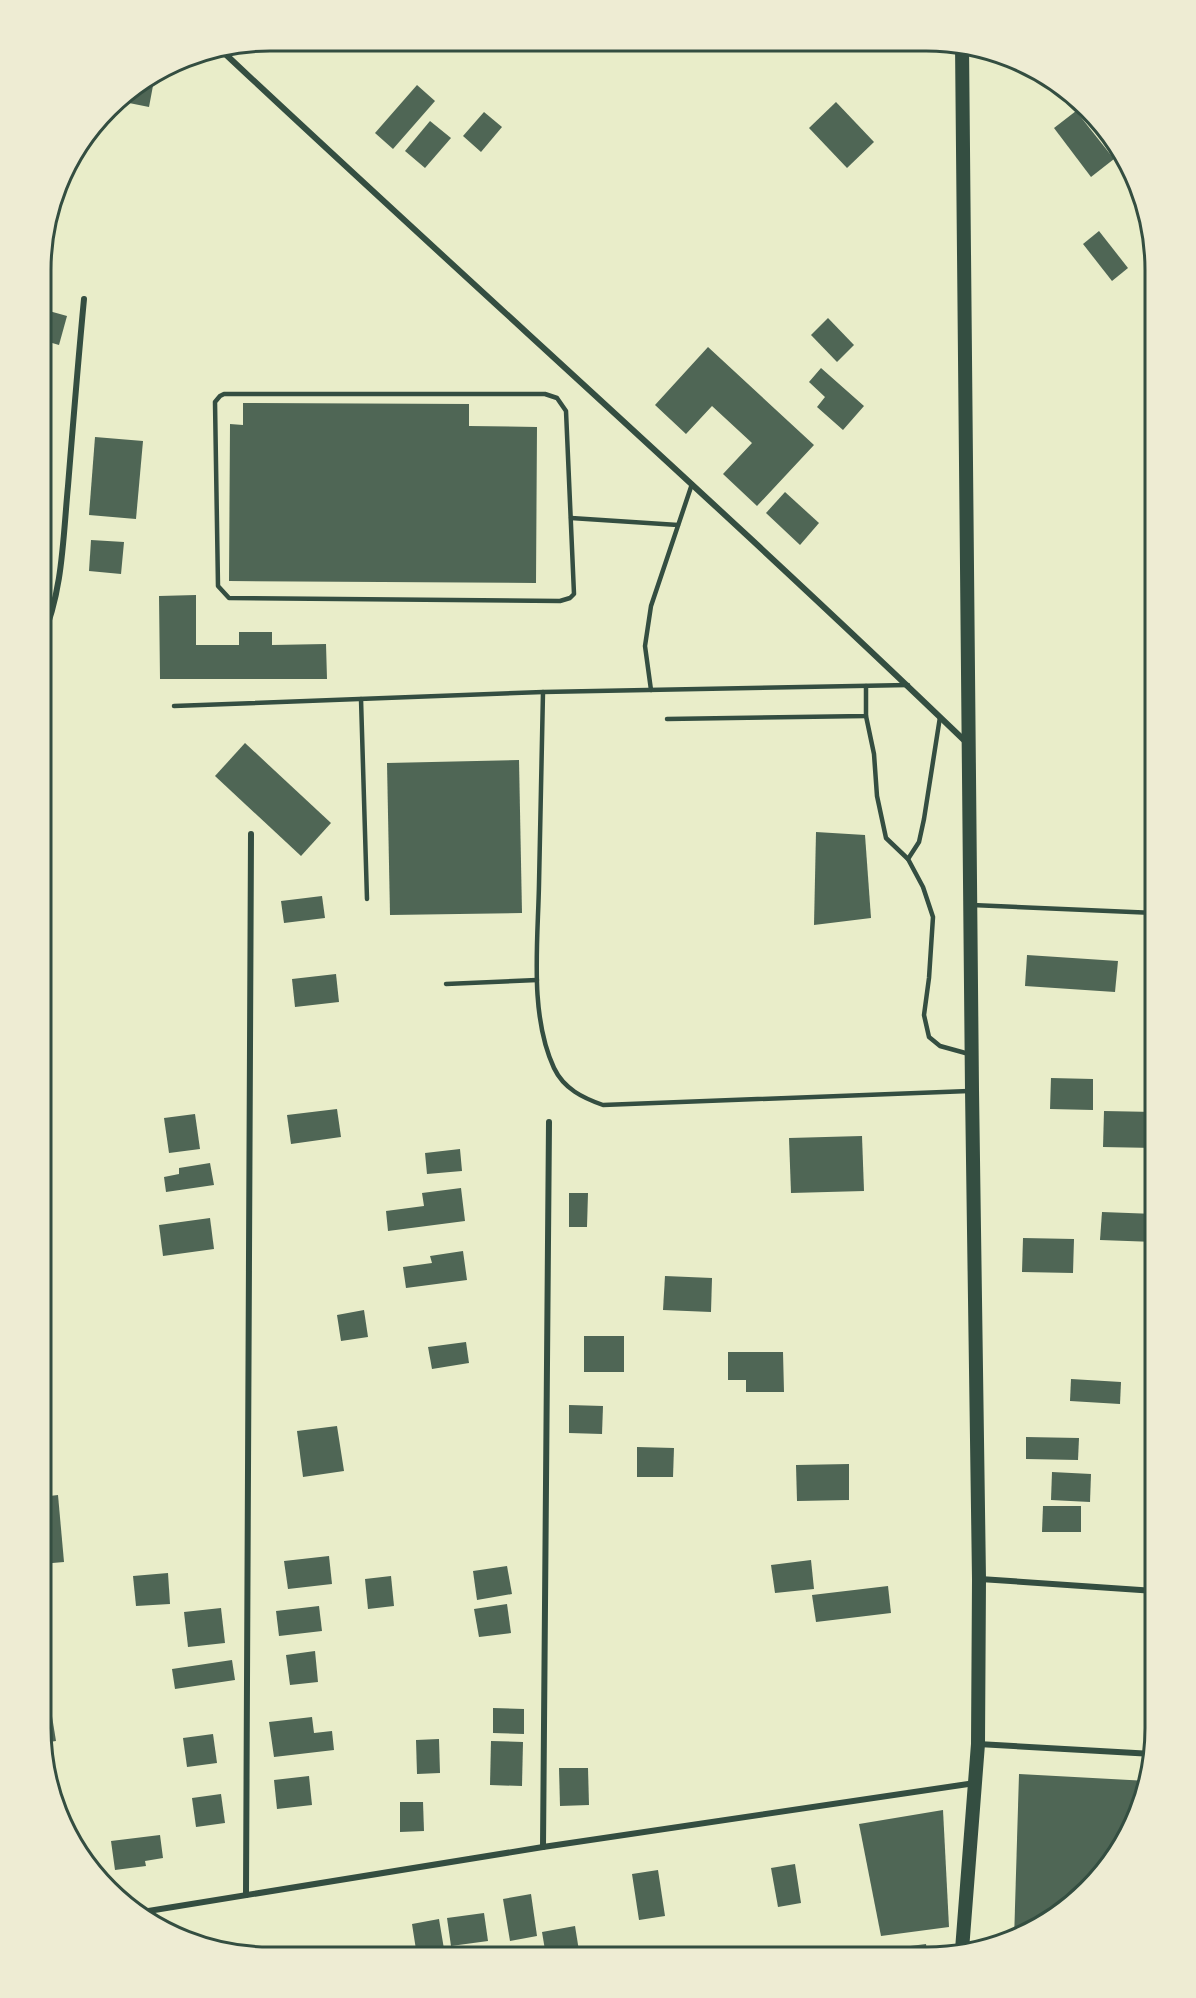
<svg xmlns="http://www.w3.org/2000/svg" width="1196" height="1998" viewBox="0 0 1196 1998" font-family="Lato,sans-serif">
<rect width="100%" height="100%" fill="#e9edc9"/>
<g fill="#4f6655">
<polygon points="318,41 340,41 330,52"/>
<polygon points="155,75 149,107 124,102 126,93"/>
<polygon points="417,85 435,101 393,149 375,133"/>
<polygon points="836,102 874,142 847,168 809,128"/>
<polygon points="1076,111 1114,159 1091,177 1054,128"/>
<polygon points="484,112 502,127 481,152 463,136"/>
<polygon points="430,121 451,138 425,168 405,151"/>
<polygon points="1099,231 1128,268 1112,281 1083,244"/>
<polygon points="42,309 67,316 59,345 42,340"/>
<polygon points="828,318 854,345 837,362 811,335"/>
<polygon points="708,347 814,445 757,506 723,474 752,443 712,406 686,434 655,405"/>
<polygon points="821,368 864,406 843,430 817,407 825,397 809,382"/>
<polygon points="243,403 469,404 469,426 537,427 536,583 229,581 230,424 243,425"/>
<polygon points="95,437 143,441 136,519 89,515"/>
<polygon points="785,492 819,523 800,545 766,513"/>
<polygon points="91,540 124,542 121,574 89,571"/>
<polygon points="196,595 196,645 239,645 239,632 272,632 272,645 326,644 327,679 160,679 159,596"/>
<polygon points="245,743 331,823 301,856 215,776"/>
<polygon points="519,760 522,913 390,915 387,763"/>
<polygon points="816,832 865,835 871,918 814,925"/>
<polygon points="322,896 325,918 284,923 281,901"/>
<polygon points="1027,955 1118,961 1115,992 1025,986"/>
<polygon points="336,974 339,1002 295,1007 292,979"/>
<polygon points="1051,1078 1093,1079 1093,1110 1050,1109"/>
<polygon points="337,1109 341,1137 291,1144 287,1115"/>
<polygon points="1104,1111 1155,1112 1155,1148 1103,1147"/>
<polygon points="195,1114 200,1149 169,1153 164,1118"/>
<polygon points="862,1136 864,1191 791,1193 789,1138"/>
<polygon points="460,1149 462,1171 427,1174 425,1153"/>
<polygon points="210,1163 214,1185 166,1192 164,1177 179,1174 179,1168"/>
<polygon points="461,1188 465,1221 388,1231 386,1211 424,1206 422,1193"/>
<polygon points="569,1193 588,1193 587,1227 569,1227"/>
<polygon points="1102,1212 1155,1214 1155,1242 1100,1240"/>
<polygon points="210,1218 214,1249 163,1256 159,1225"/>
<polygon points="1023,1238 1074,1239 1073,1273 1022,1272"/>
<polygon points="463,1251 467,1280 406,1288 403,1267 432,1263 430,1256"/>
<polygon points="665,1276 712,1278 711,1312 663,1310"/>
<polygon points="364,1310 368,1337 341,1341 337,1315"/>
<rect x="584" y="1336" width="40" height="36"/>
<polygon points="466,1342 469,1363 432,1369 428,1347"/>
<polygon points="728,1352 783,1352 784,1392 746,1392 746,1380 728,1380"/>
<polygon points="1071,1379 1121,1382 1120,1404 1070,1401"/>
<polygon points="569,1405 603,1406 602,1434 569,1433"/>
<polygon points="337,1426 344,1471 303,1477 297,1431"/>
<polygon points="1026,1437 1079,1438 1078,1460 1026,1459"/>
<polygon points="637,1447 674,1448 673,1477 637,1477"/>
<polygon points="849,1464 849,1500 797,1501 796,1465"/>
<polygon points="1052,1472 1091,1474 1090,1502 1051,1500"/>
<polygon points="58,1495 64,1562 41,1564 41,1497"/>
<polygon points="1043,1506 1081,1506 1081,1532 1042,1532"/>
<polygon points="329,1556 332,1584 288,1589 284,1561"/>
<polygon points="811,1560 814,1589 775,1593 771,1565"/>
<polygon points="507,1566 512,1594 477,1600 473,1571"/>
<polygon points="168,1573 170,1604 136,1606 133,1576"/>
<polygon points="391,1576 394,1606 368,1609 365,1579"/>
<polygon points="888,1586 891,1613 816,1622 812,1595"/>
<polygon points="507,1604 511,1633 479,1637 474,1609"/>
<polygon points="319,1606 322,1631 279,1636 276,1611"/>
<polygon points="221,1608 225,1643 188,1647 184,1612"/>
<polygon points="315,1651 318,1682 290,1685 286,1655"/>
<polygon points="232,1660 235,1680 175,1689 172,1669"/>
<polygon points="50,1704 56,1741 43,1743 41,1728 41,1705"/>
<polygon points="493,1708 524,1709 524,1734 493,1733"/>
<polygon points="312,1717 314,1733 332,1731 334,1750 274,1757 269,1722"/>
<polygon points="213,1734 217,1763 187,1767 183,1738"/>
<polygon points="439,1739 440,1773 417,1774 416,1740"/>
<polygon points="491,1741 523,1742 522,1786 490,1785"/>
<polygon points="559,1768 588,1768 589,1805 560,1806"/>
<polygon points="1019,1774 1148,1781 1143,1802 1108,1868 1066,1910 1014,1940"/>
<polygon points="309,1776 312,1805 277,1809 274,1780"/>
<polygon points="221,1794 225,1823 196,1827 192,1798"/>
<polygon points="400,1802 423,1802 424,1831 400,1832"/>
<polygon points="943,1810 949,1927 881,1936 859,1824"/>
<polygon points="160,1835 163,1858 145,1861 146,1866 115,1870 111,1841"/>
<polygon points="795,1864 801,1903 778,1907 771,1868"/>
<polygon points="658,1870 665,1916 639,1920 632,1874"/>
<polygon points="531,1894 537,1936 510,1941 503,1899"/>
<polygon points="484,1913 488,1941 451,1946 447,1918"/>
<polygon points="439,1919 444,1949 437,1950 438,1956 417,1956 412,1924"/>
<polygon points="575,1926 580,1957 546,1956 542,1932"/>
<polygon points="926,1944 928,1957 872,1957 871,1951"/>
</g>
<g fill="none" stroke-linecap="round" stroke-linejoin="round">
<g stroke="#344e41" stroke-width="4.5">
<polygon points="224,394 545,394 557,398 566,411 574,594 570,598 560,601 229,598 218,586 215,402 220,396"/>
<polyline points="571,518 678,525"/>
<polyline points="651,690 645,646 651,606 692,484"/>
<path d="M543 692C542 756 540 820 539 884 538 942 529 1014 554 1068 564 1089 583 1098 603 1105L969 1091"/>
<polyline points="361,699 367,899"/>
<polyline points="174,706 543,692 908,685"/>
<polyline points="866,716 874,754 877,796 886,838 908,859"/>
<polyline points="940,717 924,819 919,842 908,859 923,887 933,917 929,978 924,1015 929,1037 940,1046 969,1054"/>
<polyline points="667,719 866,716 866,686"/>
<polyline points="972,905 1155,913"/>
<polyline points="446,984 537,980"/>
</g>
<g stroke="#344e41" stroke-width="6">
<path d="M221 50C468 282 722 507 966 742"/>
<path d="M42 639C63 591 63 537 68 486 73 424 78 362 84 299"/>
<polyline points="980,1579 1155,1591"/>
<polyline points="978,1744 1153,1754"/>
<polyline points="543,1847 549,1122"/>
<polyline points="246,1895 251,834"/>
<polyline points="136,1913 543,1847 975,1783"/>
</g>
<polyline stroke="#344e41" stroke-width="14" points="962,1950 978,1744 979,1579 972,1090 962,44"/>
</g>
<path d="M0 0H1196V1998H0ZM270 51H926A219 219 0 0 1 1145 270V1728A219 219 0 0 1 926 1947H270A219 219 0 0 1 51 1728V270A219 219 0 0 1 270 51Z" fill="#eeecd3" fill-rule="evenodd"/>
<path fill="none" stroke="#344e41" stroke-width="3" d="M270 51H926A219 219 0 0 1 1145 270V1728A219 219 0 0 1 926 1947H270A219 219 0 0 1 51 1728V270A219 219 0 0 1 270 51Z"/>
</svg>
